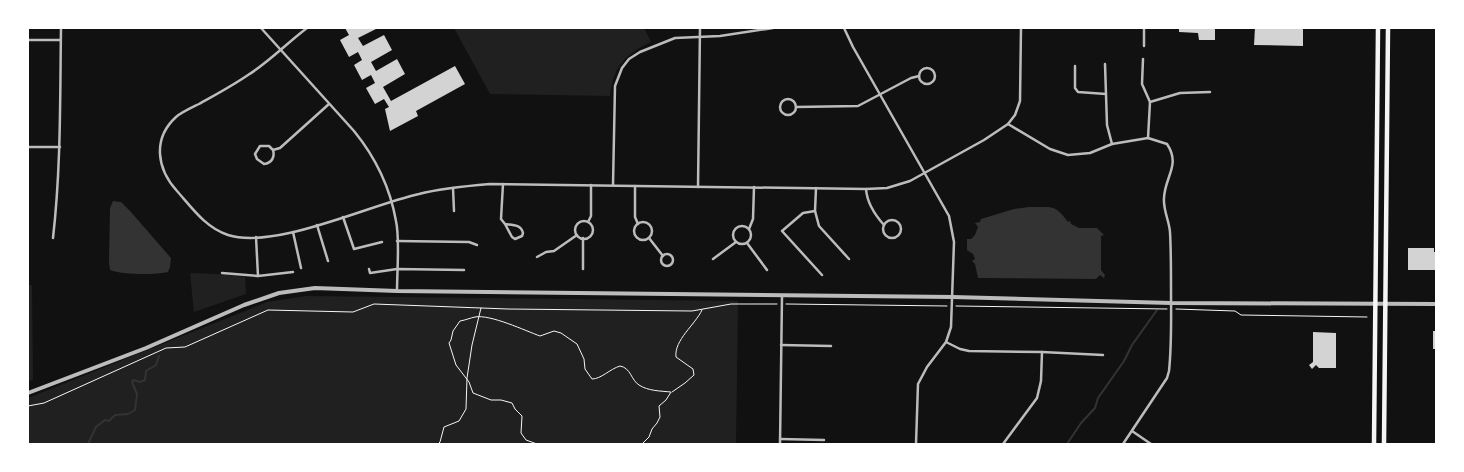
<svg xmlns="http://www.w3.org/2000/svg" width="1464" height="472" viewBox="0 0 1464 472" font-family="Montserrat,sans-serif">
<rect width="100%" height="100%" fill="#111"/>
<g fill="#202020">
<path d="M454 28H644L651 42C625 54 613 67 610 96L490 94Z"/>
<polygon points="190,273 218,274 245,277 246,294 194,312"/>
<polygon points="28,285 32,285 33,380 28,381"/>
<polygon points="306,296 738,301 736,444 28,444 28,398 267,302"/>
</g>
<g fill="#333">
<path d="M113 201 121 202 130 211 171 258 170 267 168 272C156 275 122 275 110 270L109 263 110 208Z"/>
<path d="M1029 207C1050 208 1054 202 1068 222L1070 221 1071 224 1079 228H1097L1104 235 1101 236V270L1105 275 1104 278 1100 275 1096 279 978 278 975 264 972 261 975 259 973 254 967 250V239H971L975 235 978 227 975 223 980 222 981 219 1014 209Z"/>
</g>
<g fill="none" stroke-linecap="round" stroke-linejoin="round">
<g stroke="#333" stroke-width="2">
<polyline points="88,444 96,427 105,420 109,421 115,415 128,414 135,410 137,394 132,382 133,380 140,382 145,380 146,371 156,365 159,356"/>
<polyline points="1067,444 1081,423 1095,408 1098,398 1124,361 1132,345 1157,310"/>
</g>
</g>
<g fill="#d3d3d3">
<polygon points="345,28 378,28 358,38 363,46 384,35 392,50 371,62 376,71 397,59 405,74 383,87 391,101 455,66 465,84 416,111 418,116 390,131 385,109 389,107 384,99 375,104 366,88 375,83 371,75 362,80 354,65 362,60 358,52 349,57 340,40 349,35"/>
<polygon points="1179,28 1215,28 1215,40 1199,40 1198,33 1179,32"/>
<polygon points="1255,28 1303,28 1303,46 1254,45"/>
<polygon points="1408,248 1434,248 1434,252 1436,252 1436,270 1408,270"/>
<rect x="1433" y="331" width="3" height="18"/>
<polygon points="1313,332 1336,333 1336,368 1319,368 1316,365 1312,369 1309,365 1313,362"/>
</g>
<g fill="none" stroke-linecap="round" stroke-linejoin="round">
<g stroke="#f5f5f5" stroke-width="1">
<polyline points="786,304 947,306"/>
<polyline points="956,306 1167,309"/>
<polyline points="1176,309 1235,311 1241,315 1367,317"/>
<path d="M672 392 685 383 694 375 693 369 676 357C674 340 695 325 702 310"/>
<polyline points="28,406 44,403 166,348 185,347 268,310 353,312 374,304 508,309 692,311 731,304 777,304"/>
<polyline points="438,444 440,442 444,427 459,421 466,409 467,378 472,345 481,308"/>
<path d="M537 444 526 440 521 433 522 416 515 409 512 403 501 400H491L473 393 469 382 456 365 449 343 451 340 453 331 460 321C466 320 470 318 475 317 490 314 526 331 540 336L554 331 561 333 577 344 584 359 585 369 592 379C601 379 610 369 620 366 631 368 631 380 639 385 648 391 661 391 671 392L666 400 659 406 660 417 657 423 652 429 649 437 642 444"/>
</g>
<g stroke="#bcbcbc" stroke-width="2.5">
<path d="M261 28 354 131C376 158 390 187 396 221 400 239 397 271 397 291"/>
<path d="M307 28C287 43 269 62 248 75 232 86 215 95 199 104 191 108 182 112 176 117 152 139 157 169 177 191 192 208 206 228 228 235 275 250 369 205 419 194 442 188 466 186 490 184L866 189 887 188 910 181 984 140 1008 124 1015 115 1020 101 1021 28"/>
<polyline points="844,28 853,47 949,216 954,242 951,327 946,342 927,367 918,384 916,444"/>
<polyline points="28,40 60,40"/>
<polyline points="1144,46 1144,28"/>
<polyline points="1143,59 1142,84 1150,102"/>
<polyline points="1105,64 1107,125 1112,144"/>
<polyline points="1075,66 1075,88 1078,92 1106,94"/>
<circle cx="927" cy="76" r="8"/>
<circle cx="788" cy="107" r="8"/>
<polyline points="796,107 858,106 911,78 919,76"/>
<path d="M1008 124 1050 149 1068 155 1090 153 1112 144 1148 138 1167 144C1181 165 1165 176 1164 198 1163 210 1169 220 1170 232 1171 250 1171 268 1171 286 1171 314 1172 343 1169 371L1167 378 1123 444"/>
<polyline points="1148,138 1150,102 1180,93 1210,92"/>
<polyline points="28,147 60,147"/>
<path d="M273 150 269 146H260L255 154 257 159 264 164C272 163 275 157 273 150L280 148 329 104"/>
<path d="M503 184 501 219 505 224C512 225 521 224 523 233L522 236 515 239 512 237 505 224"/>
<polyline points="613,185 615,86 622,68 629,59 640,52 675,38 720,36 773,28"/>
<polyline points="635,186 635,217 638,224"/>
<polyline points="698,187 700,28"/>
<polyline points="453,188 454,211"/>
<polyline points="816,188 815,211 819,226 849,259"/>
<path d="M866 189C867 203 875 215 884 225"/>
<polyline points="815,211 803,213 782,231 822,275"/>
<polyline points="343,217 354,249 382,242"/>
<circle cx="892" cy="229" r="9"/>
<circle cx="584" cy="230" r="9"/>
<polyline points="588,222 591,216 591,185"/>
<circle cx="643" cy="231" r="9"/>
<polyline points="317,225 328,261"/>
<circle cx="742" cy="235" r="9"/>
<polyline points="749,229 753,219 754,187"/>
<polyline points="293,232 301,268"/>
<path d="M53 238C61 168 60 98 61 28"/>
<polyline points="649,238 663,256"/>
<polyline points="397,241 469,242 477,245"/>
<polyline points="747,243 767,270"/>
<circle cx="667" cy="260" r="6"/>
<polyline points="537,257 546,252 554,251 577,235"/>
<polyline points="713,259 736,242"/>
<polyline points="369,269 370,273 397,269 464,270"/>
<polyline points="583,269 583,238"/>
<polyline points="222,273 258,276 256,237"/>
<polyline points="258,276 293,272"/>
<polyline points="946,342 960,349 969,351 1042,352 1103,355"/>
<polyline points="781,345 831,346"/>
<polyline points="1132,431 1151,444"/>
<polyline points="780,439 824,440"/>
<polyline points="780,444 782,296"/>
<polyline points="1003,444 1037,398 1041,381 1042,352"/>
</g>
<polyline stroke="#bcbcbc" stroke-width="4" points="28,393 146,348 244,305 279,293 315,288 397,291 953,297 1171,303 1436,304"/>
<g stroke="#f5f5f5" stroke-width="4.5">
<polyline points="1374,444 1378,28"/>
<polyline points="1384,444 1388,28"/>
</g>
</g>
<rect width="1464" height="472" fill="none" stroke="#ffffff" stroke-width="58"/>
</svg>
